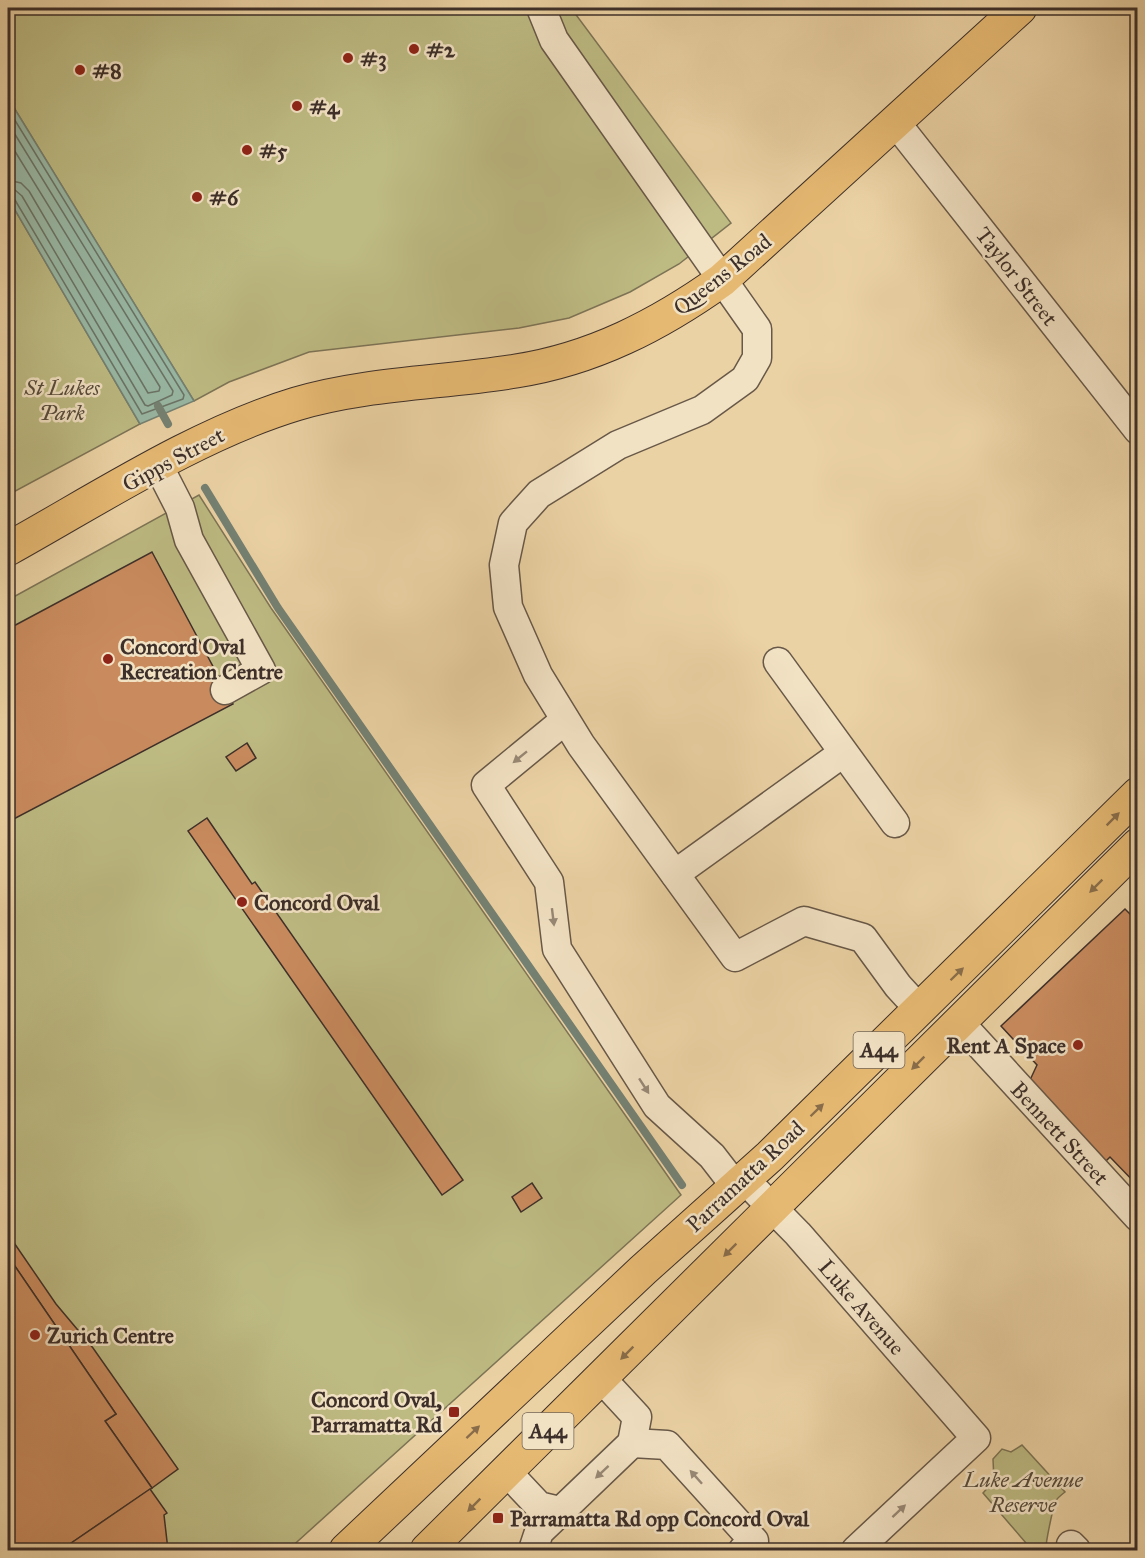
<svg xmlns="http://www.w3.org/2000/svg" width="1145" height="1558" viewBox="0 0 1145 1558" font-family="'IM FELL Great Primer',serif">
<rect width="100%" height="100%" fill="#ebd2a4"/>
<filter id="stains"><feTurbulence type="fractalNoise" baseFrequency=".00333" numOctaves="4"/><feColorMatrix values="0 0 0 0 .2 0 0 0 0 .09 0 0 0 0 .02 0 0 0 .5 -.17"/></filter>
<radialGradient id="worn" r=".72"><stop offset=".6" stop-color="#630" stop-opacity="0"/><stop offset="1" stop-color="#630" stop-opacity=".3"/></radialGradient>
<g fill="#bdba82" stroke="#7d7456" stroke-width="1.5">
<polygon points="8,8 571,8 731,223 679,264 630,292 569,318 519,328 309,352 229,382 194,401 8,98"/>
<polygon points="8,198 140,424 8,495"/>
<polygon points="199,495 271,608 681,1195 288,1550 8,1550 8,600"/>
<path d="M1022 1445 1065 1492C1061 1495 1057 1498 1055 1502 1053 1509 1045 1544 1046 1550H1032L983 1493 994 1481 993 1459 1002 1449 1011 1452Z"/>
</g>
<polygon fill="#98b8a5" stroke="#748173" stroke-width="1.5" points="8,98 194,401 140,424 8,198"/>
<g fill="none" stroke-linecap="round" stroke-linejoin="round">
<g stroke="#6a7467" stroke-width="1.5">
<polyline points="8,109 184,395 183,399 142,414 15,200 8,197"/>
<polyline points="8,123 173,391 172,395 148,406 145,405 22,196 15,190 8,189"/>
<polyline points="8,140 160,387 159,391 148,393 29,191 21,183 8,180"/>
</g>
<g stroke="#748173" stroke-width="8">
<polyline points="158,406 168,424"/>
<polyline points="205,488 278,608 682,1185"/>
</g>
</g>
<g fill="#c98b5e" stroke="#3d2f29" stroke-width="1.5">
<polygon points="152,552 233,704 8,822 8,629"/>
<polygon points="247,743 256,758 236,771 226,757"/>
<polygon points="207,818 252,884 255,882 463,1180 442,1195 188,831"/>
<polygon points="1125,909 1138,922 1138,1186 1110,1157 1106,1161 1030,1080 1037,1065 1001,1026"/>
<polygon points="532,1183 542,1198 521,1212 512,1197"/>
<polygon points="8,1234 56,1304 93,1348 178,1469 152,1488 105,1421 116,1414 8,1256"/>
<polygon points="8,1256 116,1414 105,1421 152,1488 61,1550 13,1550 8,1537"/>
<polygon points="150,1489 167,1513 164,1515 168,1550 61,1550"/>
</g>
<g fill="none" stroke-linecap="round" stroke-linejoin="round">
<g stroke="#685848" stroke-width="31">
<g id="minor">
<polyline points="541,8 554,40 757,329 757,358 745,379 702,410 618,445 539,494 513,523 504,565 508,607 538,675 581,745 735,957 804,921 863,938 898,986 920,1010"/>
<polyline points="896,123 1138,430"/>
<polyline points="158,465 180,508 189,540 261,670 225,690"/>
<polyline points="778,662 895,823"/>
<polyline points="565,720 486,785 549,882 557,949 657,1106 712,1156 736,1187"/>
<polyline points="675,874 843,753"/>
<polyline points="959,1022 1138,1217"/>
<polyline points="744,1179 798,1234 976,1438 856,1550"/>
<polyline points="632,1443 667,1445 754,1541 743,1550"/>
<polyline points="507,1472 539,1506 560,1511"/>
<polyline points="1071,1545 1076,1550"/>
<polyline points="533,1550 539,1532 632,1443 637,1417 601,1378"/>
</g>
</g>
<g stroke="#3d2f29" stroke-width="35">
<path id="major" d="M8 549C98 499 197 434 296 404 367 383 443 383 516 371 593 359 659 325 722 280L1020 8"/>
</g>
<g stroke="#3d2f29" stroke-width="35">
<g id="highway">
<polyline points="346,1550 643,1270 770,1156 1138,794"/>
<polyline points="427,1550 1138,845"/>
</g>
</g>
<use href="#minor" stroke="#f2e2c4" stroke-width="28"/>
<use href="#major" stroke="#e6b972" stroke-width="33"/>
<use href="#highway" stroke="#e6b972" stroke-width="33"/>
</g>
<defs><path id="oneway-solid" d="M-6-.8H1V-3.2L6.5 0L1 3.2V.8H-6Z" transform="scale(1.5)"/></defs>
<g fill="#988876">
<use href="#oneway-solid" transform="translate(520 757) rotate(141)"/>
<use href="#oneway-solid" transform="translate(553 917) rotate(83)"/>
<use href="#oneway-solid" transform="translate(644 1086) rotate(57)"/>
<use href="#oneway-solid" transform="translate(602 1472) rotate(137)"/>
<use href="#oneway-solid" transform="translate(696 1477) rotate(-132)"/>
<use href="#oneway-solid" transform="translate(899 1511) rotate(-43)"/>
</g>
<g fill="#896d4a">
<use href="#oneway-solid" transform="translate(1113 819) rotate(-45)"/>
<use href="#oneway-solid" transform="translate(1096 886) rotate(135)"/>
<use href="#oneway-solid" transform="translate(957 974) rotate(-44)"/>
<use href="#oneway-solid" transform="translate(918 1063) rotate(135)"/>
<use href="#oneway-solid" transform="translate(817 1110) rotate(-44)"/>
<use href="#oneway-solid" transform="translate(730 1250) rotate(135)"/>
<use href="#oneway-solid" transform="translate(627 1353) rotate(135)"/>
<use href="#oneway-solid" transform="translate(473 1432) rotate(-43)"/>
<use href="#oneway-solid" transform="translate(474 1505) rotate(135)"/>
</g>
<g fill="#8f2418" stroke="#f2e2c4" stroke-width="2">
<circle cx="414" cy="49" r="6"/>
<circle cx="348" cy="58" r="6"/>
<circle cx="80" cy="70" r="6"/>
<circle cx="297" cy="106" r="6"/>
<circle cx="247" cy="150" r="6"/>
<circle cx="197" cy="197" r="6"/>
<circle cx="108" cy="659" r="6"/>
<circle cx="242" cy="902" r="6"/>
<circle cx="1078" cy="1045" r="6"/>
<circle cx="35" cy="1335" r="6"/>
<rect x="448" y="1406" width="12" height="12" rx="3"/>
<rect x="492" y="1512" width="12" height="12" rx="3"/>
</g>
<g text-anchor="middle" stroke-width="5" stroke-linejoin="round" paint-order="stroke">
<g fill="#f2e2c4" stroke="#736558" stroke-width="1.5">
<rect x="853.5" y="1032" width="51" height="36" rx="4.5"/>
<rect x="522.5" y="1413" width="51" height="36" rx="4.5"/>
</g>
<g font-size="21" font-weight="bold" fill="#3d2f29">
<text x="879" y="1057">A44</text>
<text x="548" y="1438">A44</text>
</g>
<g font-size="22" font-weight="bold" fill="#3d2f29" stroke="#f2e2c4" text-anchor="start">
<text x="426" y="57">#2</text>
<text x="360" y="66">#3</text>
<text x="92" y="78">#8</text>
<text x="309" y="114">#4</text>
<text x="259" y="158">#5</text>
<text x="209" y="205">#6</text>
<text x="120" y="654">Concord Oval<tspan x="120" dy="25">Recreation Centre</tspan></text>
<text x="254" y="910">Concord Oval</text>
<text x="1066" y="1053" text-anchor="end">Rent A Space</text>
<text x="47" y="1343">Zurich Centre</text>
<text x="442" y="1407" text-anchor="end">Concord Oval,<tspan x="442" dy="25">Parramatta Rd</tspan></text>
<text x="510" y="1526">Parramatta Rd opp Concord Oval</text>
</g>
<g font-size="22" fill="#3d2f29" stroke="#f2e2c4">
<text transform="translate(722 274) rotate(-38)" y="8">Queens Road</text>
<text transform="translate(1017 276) rotate(52)" y="8">Taylor Street</text>
<text transform="translate(173 459) rotate(-28)" y="8">Gipps Street</text>
<text transform="translate(1060 1133) rotate(47)" y="8">Bennett Street</text>
<text transform="translate(745 1176) rotate(-43)" y="8">Parramatta Road</text>
<text transform="translate(862 1307) rotate(49)" y="8">Luke Avenue</text>
</g>
<g font-size="22" font-style="italic" fill="#574b3b" stroke="#f2e2c4">
<text x="62" y="395">St Lukes<tspan x="62" dy="25">Park</tspan></text>
<text x="1023" y="1487">Luke Avenue<tspan x="1023" dy="25">Reserve</tspan></text>
</g>
</g>
<rect width="1145" height="1558" fill="none" stroke="#ebd2a4" stroke-width="30"/>
<rect x="9" y="9" width="1127" height="1540" fill="none" stroke="#3d2f29" stroke-width="3"/>
<rect x="15" y="15" width="1115" height="1528" fill="none" stroke="#3d2f29" stroke-width="1.5"/>
<rect width="100%" height="100%" filter="url(#stains)"/>
<rect width="100%" height="100%" fill="url(#worn)"/>
</svg>
